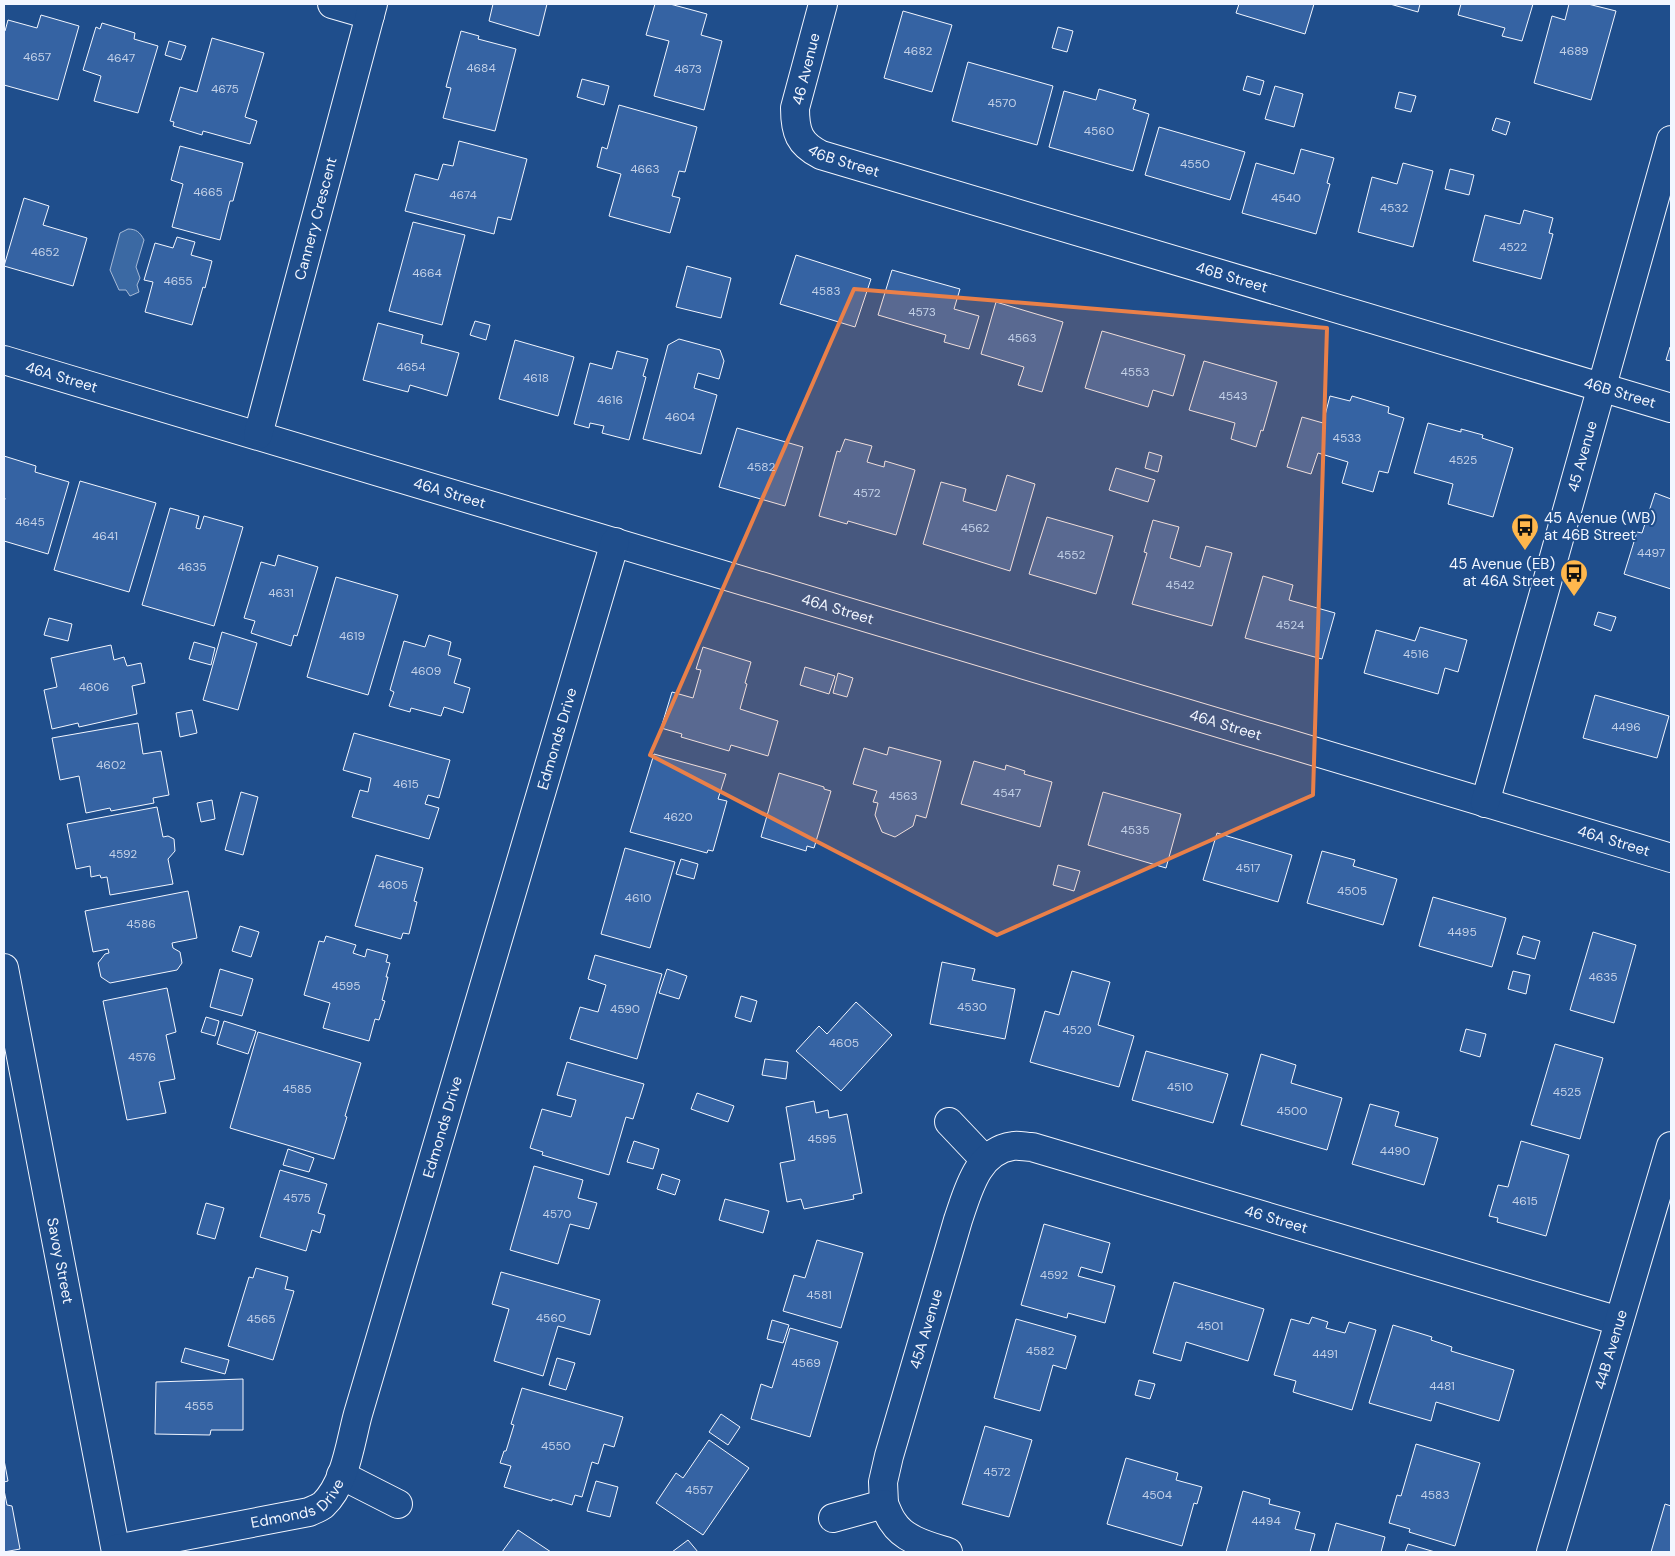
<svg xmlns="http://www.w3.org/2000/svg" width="1675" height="1556" viewBox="0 0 1675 1556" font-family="'DM Sans',sans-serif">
<rect width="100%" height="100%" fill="#1f4e8c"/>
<path fill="#3b69a3" stroke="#a8bbd7" d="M128 229C136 229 140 232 144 240L136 267 140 278 137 285 139 292 130 296 126 290H119L110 270 120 233Z"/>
<g fill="#3563a3" stroke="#f2f6ff">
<polygon points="493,4 547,4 539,36 489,21"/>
<polygon points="655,4 670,4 707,14 701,35 722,41 704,110 654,96 669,41 646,35"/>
<polygon points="1239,4 1314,4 1305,34 1236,13"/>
<polygon points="1390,4 1420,4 1418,12"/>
<polygon points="1461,4 1533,4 1522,41 1502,36 1505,28 1458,15"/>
<polygon points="1569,4 1588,4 1616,11 1591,100 1534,83 1552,16 1565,20"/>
<polygon points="903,11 952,25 932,92 884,78"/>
<polygon points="41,15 79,26 58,100 4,85 4,30 5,31 8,20 37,28"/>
<polygon points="102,23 135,33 134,39 158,46 138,113 94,101 101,76 83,70 96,27 100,29"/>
<polygon points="1058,27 1073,31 1067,52 1052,48"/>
<polygon points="461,31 479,36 478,39 516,49 495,131 443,118 451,88 446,87"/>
<polygon points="212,38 264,53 245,117 257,121 250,144 203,131 202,135 173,126 174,122 170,121 180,87 197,92"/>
<polygon points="169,41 186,46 181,60 165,55"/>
<polygon points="968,62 1053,86 1037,145 952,121"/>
<polygon points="1247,76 1264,81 1260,95 1243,90"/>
<polygon points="582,79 609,86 604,105 577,97"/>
<polygon points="1275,86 1303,94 1294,127 1265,119"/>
<polygon points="1099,89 1136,100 1133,109 1149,114 1133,171 1049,147 1064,91 1096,100"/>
<polygon points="1399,92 1416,96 1411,112 1395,108"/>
<polygon points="619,105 697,127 685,172 679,171 672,196 680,198 670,233 609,216 621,174 597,167 602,147 607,149"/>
<polygon points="1496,118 1510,122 1506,135 1492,130"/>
<polygon points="1159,127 1245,152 1230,200 1145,175"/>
<polygon points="459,141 527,159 511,220 498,217 494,234 405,211 415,174 438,180 443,164 453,166"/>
<polygon points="180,146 243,163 233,201 230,201 220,240 172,227 183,184 171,180"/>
<polygon points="1301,149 1334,158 1327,183 1330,184 1316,234 1242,213 1256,163 1294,174"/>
<polygon points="1403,163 1433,171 1413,247 1358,232 1372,177 1397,184"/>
<polygon points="1450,169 1474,175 1469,195 1445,189"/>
<polygon points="24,198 49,206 43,225 87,238 73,286 4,266"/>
<polygon points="1524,210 1553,218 1549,233 1553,234 1541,279 1473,261 1485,215 1520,224"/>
<polygon points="413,222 465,235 442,325 389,311"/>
<polygon points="177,237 195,242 191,255 212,261 205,288 203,287 192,325 145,312 153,282 144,280 155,243 173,248"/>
<polygon points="796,255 871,279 855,327 780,304"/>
<polygon points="687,266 731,278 721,318 676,307"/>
<polygon points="892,270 960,289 954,309 979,316 969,349 944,342 946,335 878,315"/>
<polygon points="996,302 1063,322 1042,392 1018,385 1024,367 981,354"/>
<polygon points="475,321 490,325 486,340 470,335"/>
<polygon points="378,323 423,335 421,343 459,353 447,396 410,385 408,392 363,380"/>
<polygon points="1102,331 1185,355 1173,396 1153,390 1148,407 1085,388"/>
<polygon points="679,339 720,350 724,361 719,379 698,373 694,388 717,395 701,454 643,439 668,345"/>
<polygon points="515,340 574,357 558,416 499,399"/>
<polygon points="1670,347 1671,347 1671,361 1666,360"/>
<polygon points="617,351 648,359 643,376 646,377 629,440 602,433 604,426 590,423 589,428 574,424 590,363 612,369"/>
<polygon points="1204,361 1277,382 1263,431 1261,430 1256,447 1231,439 1235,423 1189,410"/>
<polygon points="1330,396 1350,401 1352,396 1389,407 1388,413 1404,418 1388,473 1379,471 1373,492 1342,483 1348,462 1318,453 1311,474 1287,467 1302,417 1323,423"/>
<polygon points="1428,423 1461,432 1461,429 1483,435 1482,438 1513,448 1493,517 1448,504 1453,484 1414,473"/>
<polygon points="737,428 803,447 785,506 719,487"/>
<polygon points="845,439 872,446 867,462 884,467 885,461 915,470 896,535 848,521 847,524 819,516 837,451 840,452"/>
<polygon points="1149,452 1162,456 1158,472 1145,468"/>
<polygon points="4,456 36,466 35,472 69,482 48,554 4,541 4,503 5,498 4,498"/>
<polygon points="1116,468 1155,480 1148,502 1109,490"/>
<polygon points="1007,475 1035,484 1010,571 923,544 941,482 966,489 963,501 996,511"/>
<polygon points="80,481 156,503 129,592 54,570"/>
<polygon points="1655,493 1671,499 1671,589 1624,574 1637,532 1642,533"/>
<polygon points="170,508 199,516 196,528 200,529 204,516 243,527 214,626 142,605"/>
<polygon points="1047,517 1113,536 1096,594 1029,574"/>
<polygon points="1153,520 1179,527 1170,558 1200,567 1206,546 1232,553 1212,626 1132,604 1147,553 1144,552"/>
<polygon points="278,555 318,567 297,636 294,635 291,646 251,633 255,621 244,618 261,562 275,566"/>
<polygon points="1263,576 1293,585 1289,600 1335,613 1322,659 1245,638"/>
<polygon points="336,577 398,595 368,695 307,677"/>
<polygon points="1598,612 1616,617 1611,631 1594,625"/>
<polygon points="49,618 72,624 68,641 44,635"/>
<polygon points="1420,627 1467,640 1458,672 1445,668 1438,694 1364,673 1376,630 1415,641"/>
<polygon points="222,632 257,643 238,710 203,700"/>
<polygon points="429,635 451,642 448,655 461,659 454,683 470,688 463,713 444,707 441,716 411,708 410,712 389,706 394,692 390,690 404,641 425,647"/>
<polygon points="194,642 215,648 211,665 189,659"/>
<polygon points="111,645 114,660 124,657 127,666 141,663 145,683 132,686 137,714 79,727 78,723 52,729 44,690 57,687 51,658"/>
<polygon points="703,647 751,662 745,683 747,684 740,709 778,721 768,756 731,745 729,751 681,737 682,734 661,728 672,692 693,698 701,670 696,669"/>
<polygon points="805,667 835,676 829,694 800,685"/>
<polygon points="838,673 853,678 847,697 833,693"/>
<polygon points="1595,695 1669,716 1657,758 1583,738"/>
<polygon points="192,710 197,733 180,737 176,713"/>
<polygon points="138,723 143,754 161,751 169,795 153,798 154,803 111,811 110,808 86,813 79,776 60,780 52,738"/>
<polygon points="354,733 450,760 439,798 428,795 425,804 439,808 429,839 352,817 360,790 368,792 371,778 343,770"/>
<polygon points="889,747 941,761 926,818 916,815 913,826 895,837 882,832 875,815 878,803 873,802 877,791 853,784 864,748 887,755"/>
<polygon points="654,754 726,774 718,799 727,801 713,851 708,850 707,853 630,832"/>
<polygon points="974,761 1005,770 1006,765 1025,771 1024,774 1052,782 1040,827 961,804"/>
<polygon points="779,773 824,787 824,789 831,791 814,848 807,846 806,851 761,837"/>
<polygon points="241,792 258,797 243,855 225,850"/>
<polygon points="1103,792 1181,814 1166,868 1088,845"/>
<polygon points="212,800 215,819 201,822 197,803"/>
<polygon points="157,807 163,837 168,836 174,839 175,851 168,859 173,884 110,895 107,877 101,878 100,875 91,877 90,866 76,869 67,824"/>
<polygon points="1217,833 1292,855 1278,902 1203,880"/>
<polygon points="625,848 675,862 650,948 601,934"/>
<polygon points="1322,851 1355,860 1353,866 1397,879 1383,925 1307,903"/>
<polygon points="376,855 423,868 414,901 417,902 409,934 403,933 401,939 355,926"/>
<polygon points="681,859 698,864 694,879 676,874"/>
<polygon points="1058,865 1080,871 1074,891 1053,885"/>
<polygon points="188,891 197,938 172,943 173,948 180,952 182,963 177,970 110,983 101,977 98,963 105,954 109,953 108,949 93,952 85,911"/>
<polygon points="1433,897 1506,918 1492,967 1419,946"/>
<polygon points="240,926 259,932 251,957 232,951"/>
<polygon points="1593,932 1636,945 1614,1023 1570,1010"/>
<polygon points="326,936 356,945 353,953 365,957 367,949 388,955 386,962 390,963 386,977 388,977 382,1000 385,1001 379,1020 375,1019 369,1041 323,1028 330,1003 304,995 319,941 324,942"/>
<polygon points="1523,936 1540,941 1535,959 1517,954"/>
<polygon points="595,955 662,974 637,1059 570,1039 580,1007 598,1012 606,985 588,979"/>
<polygon points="942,962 975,969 972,980 1015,989 1005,1039 930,1024"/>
<polygon points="220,969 253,979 242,1016 210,1007"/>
<polygon points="667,969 687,976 679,999 659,993"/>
<polygon points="1072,971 1110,982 1098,1025 1134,1036 1119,1087 1030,1062 1045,1011 1059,1015"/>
<polygon points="1513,971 1530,975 1526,994 1508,989"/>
<polygon points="167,988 176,1032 166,1035 175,1079 159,1082 166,1113 127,1120 103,1001"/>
<polygon points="741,996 757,1001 751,1022 735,1017"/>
<polygon points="856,1002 892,1035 841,1091 796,1051 819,1026 827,1034"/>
<polygon points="206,1017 219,1021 215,1036 201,1032"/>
<polygon points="224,1021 256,1031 248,1054 217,1044"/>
<polygon points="1466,1029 1486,1034 1480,1057 1460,1051"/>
<polygon points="258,1032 361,1063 345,1116 347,1117 334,1159 230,1128"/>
<polygon points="1555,1044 1603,1058 1580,1139 1531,1125"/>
<polygon points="1146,1051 1228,1074 1213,1123 1132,1100"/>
<polygon points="1261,1054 1296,1065 1291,1083 1342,1098 1327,1150 1241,1125"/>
<polygon points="765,1059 788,1062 786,1079 762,1075"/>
<polygon points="567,1062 644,1084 633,1119 626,1117 609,1175 542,1155 543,1152 530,1148 542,1109 571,1117 576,1100 557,1095"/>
<polygon points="697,1093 734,1106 728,1122 691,1109"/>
<polygon points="814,1101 816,1113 828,1110 829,1118 847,1114 862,1193 853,1195 854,1199 804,1209 801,1199 787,1202 780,1163 795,1160 786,1107"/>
<polygon points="1370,1104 1399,1112 1395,1126 1438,1138 1424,1185 1352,1164"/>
<polygon points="634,1141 659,1149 653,1169 627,1162"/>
<polygon points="1521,1141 1569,1155 1546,1236 1497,1222 1498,1218 1489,1216 1498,1185 1508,1187"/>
<polygon points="288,1149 314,1158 309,1172 283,1165"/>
<polygon points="534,1166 583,1180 578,1198 597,1203 589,1229 570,1224 558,1264 510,1250"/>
<polygon points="280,1170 327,1184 318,1213 325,1215 320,1233 312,1230 306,1251 260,1237"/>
<polygon points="662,1174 680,1180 675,1195 657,1189"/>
<polygon points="725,1199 769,1211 763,1233 719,1220"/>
<polygon points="206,1203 224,1208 215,1239 197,1234"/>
<polygon points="1044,1224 1110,1243 1102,1273 1081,1267 1078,1276 1115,1286 1105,1323 1068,1313 1067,1318 1021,1305"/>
<polygon points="817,1240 863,1253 841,1328 783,1311 794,1275 805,1278"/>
<polygon points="256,1268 288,1277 285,1289 294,1291 273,1360 228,1346 249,1277 253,1278"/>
<polygon points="501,1272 600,1300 590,1335 558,1326 543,1376 494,1361 509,1309 492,1304"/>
<polygon points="1174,1282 1264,1309 1248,1361 1186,1342 1181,1361 1153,1353"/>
<polygon points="1312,1317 1328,1322 1326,1328 1345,1333 1349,1322 1376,1330 1352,1410 1293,1392 1296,1381 1274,1375 1291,1319 1309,1324"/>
<polygon points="1016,1319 1076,1336 1066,1369 1053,1365 1040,1411 994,1398"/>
<polygon points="772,1320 789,1325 783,1343 767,1339"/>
<polygon points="1393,1325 1432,1337 1431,1340 1452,1347 1451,1351 1514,1370 1499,1421 1436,1402 1431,1421 1369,1403"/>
<polygon points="790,1328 838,1342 810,1437 751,1419 761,1384 772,1388"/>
<polygon points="185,1348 229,1360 225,1374 181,1362"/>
<polygon points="557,1358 575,1363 566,1390 549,1385"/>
<polygon points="243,1379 243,1430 211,1430 210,1435 155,1434 156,1382"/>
<polygon points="1139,1380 1155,1384 1150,1399 1135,1395"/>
<polygon points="522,1388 623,1417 614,1447 604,1444 598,1464 592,1462 582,1497 575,1495 572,1505 552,1499 552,1501 504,1487 511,1466 500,1463 504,1451 506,1451 514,1425 511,1424"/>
<polygon points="721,1414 740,1427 728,1445 709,1432"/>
<polygon points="985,1426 1032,1440 1009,1517 962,1504"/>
<polygon points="709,1440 749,1468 703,1535 656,1503 676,1473 683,1478"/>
<polygon points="1416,1444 1480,1463 1455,1546 1409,1532 1410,1529 1389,1523 1397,1495 1401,1496"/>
<polygon points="1126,1458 1178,1473 1176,1480 1202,1487 1197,1504 1194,1503 1182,1546 1107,1524"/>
<polygon points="4,1460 8,1481 4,1482"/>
<polygon points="596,1481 618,1487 610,1517 587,1511"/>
<polygon points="4,1490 7,1505 12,1506 20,1549 4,1552"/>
<polygon points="1243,1491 1270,1499 1269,1504 1300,1512 1295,1529 1315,1534 1310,1552 1226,1552"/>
<polygon points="1665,1504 1671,1506 1671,1552 1651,1552"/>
<polygon points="1336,1523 1385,1537 1381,1552 1328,1552"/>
<polygon points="518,1530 551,1552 502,1552"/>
<polygon points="688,1540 698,1552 672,1552"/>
<polygon points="1408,1544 1435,1552 1405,1552"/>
</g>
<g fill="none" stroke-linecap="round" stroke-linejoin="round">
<g stroke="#f2f6ff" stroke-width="30">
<g id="minor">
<polyline points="332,4 370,15"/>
<path id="s1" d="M823 4 795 108C795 132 799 144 821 155L1671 408"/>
<path id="s2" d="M4 360 1671 858"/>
<path id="s3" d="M258 435 373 4"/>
<path id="s4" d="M1485 803 1671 140"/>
<path id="s5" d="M4 968 116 1552"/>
<polyline points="949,1122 985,1160"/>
<polyline points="341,1475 398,1504"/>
<path id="s6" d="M884 1504 883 1482 889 1456 958 1220C968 1191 977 1151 1013 1146 1019 1145 1026 1147 1032 1147L1619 1321"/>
<path d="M833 1518 884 1504C887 1510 889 1517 893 1522 904 1540 929 1546 948 1552"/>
<path id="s7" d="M116 1549 309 1512C313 1510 319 1508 323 1505 346 1483 350 1443 358 1414L615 542"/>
<path id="s8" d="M1551 1552 1671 1146"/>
</g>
</g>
<use href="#minor" stroke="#1f4e8c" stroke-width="28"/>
</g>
<path fill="#ea8049" fill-opacity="0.2" stroke="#ea8049" stroke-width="4" stroke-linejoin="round" d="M854 289 1327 328 1313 795 997 935 650 755Z"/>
<defs>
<g id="bus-pin" transform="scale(1.4375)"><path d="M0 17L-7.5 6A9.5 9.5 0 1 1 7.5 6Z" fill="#ffb74d" stroke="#1f4e8c"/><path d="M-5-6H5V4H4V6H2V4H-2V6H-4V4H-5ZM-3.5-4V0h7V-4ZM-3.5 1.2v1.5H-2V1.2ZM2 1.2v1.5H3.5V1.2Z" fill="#111"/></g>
</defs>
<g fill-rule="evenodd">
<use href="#bus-pin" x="1525" y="527"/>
<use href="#bus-pin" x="1574" y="573"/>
</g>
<g text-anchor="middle" stroke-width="4" stroke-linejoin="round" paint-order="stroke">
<g font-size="12" fill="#c3d1e8">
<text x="918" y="55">4682</text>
<text x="1574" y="55">4689</text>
<text x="37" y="61">4657</text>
<text x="121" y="62">4647</text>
<text x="481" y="72">4684</text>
<text x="688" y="73">4673</text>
<text x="225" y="93">4675</text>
<text x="1002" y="107">4570</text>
<text x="1099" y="135">4560</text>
<text x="1195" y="168">4550</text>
<text x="645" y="173">4663</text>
<text x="208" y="196">4665</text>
<text x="463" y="199">4674</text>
<text x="1286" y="202">4540</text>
<text x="1394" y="212">4532</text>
<text x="1513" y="251">4522</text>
<text x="45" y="256">4652</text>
<text x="427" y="277">4664</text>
<text x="178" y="285">4655</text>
<text x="826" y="295">4583</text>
<text x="922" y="316">4573</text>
<text x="1022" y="342">4563</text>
<text x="411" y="371">4654</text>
<text x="1135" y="376">4553</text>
<text x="536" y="382">4618</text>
<text x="1233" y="400">4543</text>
<text x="610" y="404">4616</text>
<text x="680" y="421">4604</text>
<text x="1347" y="442">4533</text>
<text x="1463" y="464">4525</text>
<text x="761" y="471">4582</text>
<text x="867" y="497">4572</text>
<text x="30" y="526">4645</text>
<text x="975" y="532">4562</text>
<text x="105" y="540">4641</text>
<text x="1651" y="557">4497</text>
<text x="1071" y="559">4552</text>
<text x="192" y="571">4635</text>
<text x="1180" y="589">4542</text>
<text x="281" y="597">4631</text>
<text x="1290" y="629">4524</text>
<text x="352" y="640">4619</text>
<text x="1416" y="658">4516</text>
<text x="426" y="675">4609</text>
<text x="94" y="691">4606</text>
<text x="1626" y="731">4496</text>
<text x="111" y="769">4602</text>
<text x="406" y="788">4615</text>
<text x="1007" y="797">4547</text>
<text x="903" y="800">4563</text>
<text x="678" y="821">4620</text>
<text x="1135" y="834">4535</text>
<text x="123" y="858">4592</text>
<text x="1248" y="872">4517</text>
<text x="393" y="889">4605</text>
<text x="1352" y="895">4505</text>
<text x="638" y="902">4610</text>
<text x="141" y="928">4586</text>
<text x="1462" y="936">4495</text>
<text x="1603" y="981">4635</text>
<text x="346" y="990">4595</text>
<text x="972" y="1011">4530</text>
<text x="625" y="1013">4590</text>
<text x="1077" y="1034">4520</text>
<text x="844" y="1047">4605</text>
<text x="142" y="1061">4576</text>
<text x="1180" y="1091">4510</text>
<text x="297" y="1093">4585</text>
<text x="1567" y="1096">4525</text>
<text x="1292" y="1115">4500</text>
<text x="822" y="1143">4595</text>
<text x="1395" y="1155">4490</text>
<text x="297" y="1202">4575</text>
<text x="1525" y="1205">4615</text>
<text x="557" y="1218">4570</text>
<text x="1054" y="1279">4592</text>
<text x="819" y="1299">4581</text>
<text x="551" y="1322">4560</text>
<text x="261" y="1323">4565</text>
<text x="1210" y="1330">4501</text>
<text x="1040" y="1355">4582</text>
<text x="1325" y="1358">4491</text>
<text x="806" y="1367">4569</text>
<text x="1442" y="1390">4481</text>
<text x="199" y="1410">4555</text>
<text x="556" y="1450">4550</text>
<text x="997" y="1476">4572</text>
<text x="699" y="1494">4557</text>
<text x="1157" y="1499">4504</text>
<text x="1435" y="1499">4583</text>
<text x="1266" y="1525">4494</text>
</g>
<g font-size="15" fill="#f2f6ff" stroke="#1f4e8c">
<text transform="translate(806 69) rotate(-76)" y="5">46 Avenue</text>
<text dy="5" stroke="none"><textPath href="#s1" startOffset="189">46B Street</textPath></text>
<text dy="5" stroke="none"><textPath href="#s3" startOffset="224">Cannery Crescent</textPath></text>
<text dy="5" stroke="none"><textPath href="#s1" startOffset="594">46B Street</textPath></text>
<text dy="5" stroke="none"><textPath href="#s2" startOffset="60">46A Street</textPath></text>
<text dy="5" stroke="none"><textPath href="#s1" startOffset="999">46B Street</textPath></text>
<text dy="5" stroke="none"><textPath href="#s4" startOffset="360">45 Avenue</textPath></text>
<text dy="5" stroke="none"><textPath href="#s2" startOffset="465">46A Street</textPath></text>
<text dy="5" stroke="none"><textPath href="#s2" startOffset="870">46A Street</textPath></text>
<text dy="5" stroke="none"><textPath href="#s2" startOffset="1275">46A Street</textPath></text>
<text dy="5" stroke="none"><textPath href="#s7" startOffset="1015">Edmonds Drive</textPath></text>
<text dy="5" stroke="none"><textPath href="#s2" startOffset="1680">46A Street</textPath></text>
<text dy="5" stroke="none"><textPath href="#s7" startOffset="610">Edmonds Drive</textPath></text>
<text dy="5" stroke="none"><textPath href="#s6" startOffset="666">46 Street</textPath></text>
<text dy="5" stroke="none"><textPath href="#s5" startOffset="298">Savoy Street</textPath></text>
<text dy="5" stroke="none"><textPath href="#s6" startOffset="181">45A Avenue</textPath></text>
<text dy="5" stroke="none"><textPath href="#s8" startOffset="211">44B Avenue</textPath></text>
<text dy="5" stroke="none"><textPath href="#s7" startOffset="190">Edmonds Drive</textPath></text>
</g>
<g font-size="15" fill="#f2f6ff" stroke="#1f4e8c" text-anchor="start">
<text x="1544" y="523">45 Avenue (WB)<tspan x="1544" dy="17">at 46B Street</tspan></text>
<text x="1555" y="569" text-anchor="end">45 Avenue (EB)<tspan x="1555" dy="17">at 46A Street</tspan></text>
</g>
</g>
<rect width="1675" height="1556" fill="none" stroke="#f2f6ff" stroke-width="10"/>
</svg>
